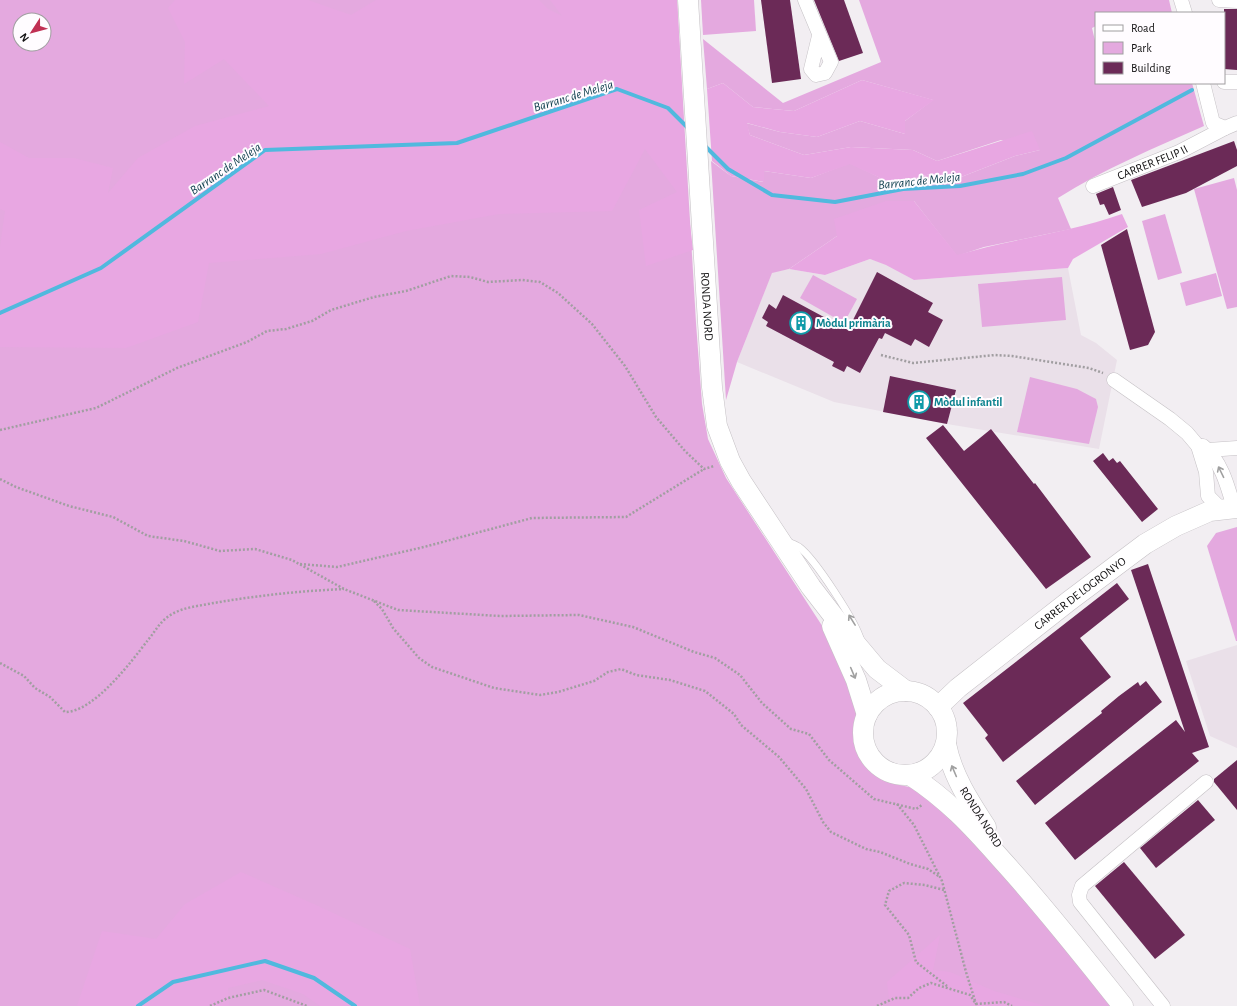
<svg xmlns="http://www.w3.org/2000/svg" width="1237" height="1006" viewBox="0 0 1237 1006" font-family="'Alegreya Sans',sans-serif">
<rect width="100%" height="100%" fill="#f2eef2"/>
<g fill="#eae0e9">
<polygon points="870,259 886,264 914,280 1068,268 1081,335 1096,343 1117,360 1099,449 947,424 834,402 737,362 772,272 789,269 825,275"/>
<polygon points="1237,645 1237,748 1210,736 1186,661"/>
</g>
<g fill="#e4a9df" fill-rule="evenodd">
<path d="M0 0H677L696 323 702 404 708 439 726 478 832 641 857 710 854 725V745L864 763 878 776 900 785 918 789 971 835 1113 1006H0ZM20 20H44V44H20Z"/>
<polygon points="701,0 754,0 756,31 703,35"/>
<path d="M859 0H1169L1172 13H1096V26L1092 28 1096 45V83H1192L1204 126C1154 148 1104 169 1058 198L1071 229 984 247 957 256 914 201 837 236 789 269 772 273 737 362 726 400 711 161 731 176 763 182 764 171 811 178 850 163 891 183 931 174 956 179 1015 156 1040 150 1001 140 937 161 913 150 851 147 804 155 750 135 746 123 780 132 817 137 860 121 905 134V121L933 100 862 80 794 111 753 107 723 83 707 89 703 39 783 103 881 62Z"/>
<polygon points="1234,178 1237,190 1237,307 1227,309 1194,189"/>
<polygon points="1165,214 1182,273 1158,280 1142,221"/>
<polygon points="1216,273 1222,296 1186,306 1180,283"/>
<polygon points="813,275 857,299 844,323 800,298"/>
<polygon points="1062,277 1066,320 982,327 978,284"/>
<polygon points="1030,377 1077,389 1096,399 1098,407 1089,444 1017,432"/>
<polygon points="1237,527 1237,641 1236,641 1207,546 1216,533"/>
</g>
<g fill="#e8a7e2">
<polygon points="175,0 308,0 351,15 376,0 539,0 548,9 562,16 550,0 677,0 688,207 693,250 646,266 639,210 677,192 645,149 612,211 499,214 406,231 321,254 209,263 198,322 126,348 0,347 0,247 5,211 0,209 0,142 29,158 74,158 113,168 108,193 138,158 195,126 269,106 224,59 184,84 185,42 168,8"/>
<polygon points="862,80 934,100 905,121 905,134 860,121 817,137 780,132 747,123 750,135 804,155 851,147 913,150 937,161 1032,131 1040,150 1015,156 956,179 931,174 891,183 850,164 811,178 764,171 764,182 731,176 712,161 707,89 723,83 753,107 794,111"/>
<path d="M886 201H914L957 255C1011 239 1068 233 1122 214L1128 227 1073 259 1068 268 914 280 886 265 870 259 825 275 789 269 837 236 834 219Z"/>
<polygon points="241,872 316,905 410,949 420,1006 320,1006 303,994 262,980 228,988 229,1006 77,1006 102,931 156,939 185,904"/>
<polygon points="940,935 933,970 950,972 994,991 1045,1006 890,1006 887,982"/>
</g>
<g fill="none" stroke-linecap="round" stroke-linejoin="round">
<g stroke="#50b9de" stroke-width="4">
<polyline points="703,144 728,169 772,195 835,202 903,189 960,186 1023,174 1066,158 1192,90"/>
<polyline points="0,313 101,268 265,150 457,143 617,89 668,108 689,129"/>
<polyline points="138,1006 173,982 265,961 314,978 355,1006"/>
</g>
</g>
<g fill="#6b2a57">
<polygon points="761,0 790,0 801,79 772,83"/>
<polygon points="814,0 844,0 863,53 839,61"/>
<polygon points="1224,9 1237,9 1237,70 1224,69"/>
<polygon points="1234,141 1237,150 1237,166 1186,193 1142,207 1131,180"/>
<polygon points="1113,187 1121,210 1109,215 1104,204 1100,205 1096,194"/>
<polygon points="1127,229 1155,332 1148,345 1130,350 1101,245"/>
<polygon points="877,272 933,303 928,312 943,320 929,347 915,339 911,346 885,333 882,339 879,338 860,373 847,366 844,372 832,366 834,362 766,326 768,322 762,318 769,304 776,309 783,295 848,330"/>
<polygon points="890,376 956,390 947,424 883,412"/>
<polygon points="943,425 964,451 991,429 1034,484 1035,483 1091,557 1046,589 926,438"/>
<polygon points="1103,453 1109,461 1113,458 1117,463 1120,461 1158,509 1142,522 1093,461"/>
<polygon points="1148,564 1209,747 1192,753 1199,761 1075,860 1045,823 1176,720 1185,732 1131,570"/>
<polygon points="1117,583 1129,599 1080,638 1111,677 1003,762 985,738 988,735 963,703"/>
<polygon points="1146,681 1162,702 1035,805 1016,781 1102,713 1101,711 1119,696 1138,682 1140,686"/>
<polygon points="1237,760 1237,810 1214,782 1214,779"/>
<polygon points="1198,800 1215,820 1156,868 1140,848"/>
<polygon points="1124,862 1185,935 1155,959 1095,886"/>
</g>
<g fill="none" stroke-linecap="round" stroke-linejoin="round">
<g stroke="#c5c1c5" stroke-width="8">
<path id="lane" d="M788 542C791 543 796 545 799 547 815 559 856 622 861 641"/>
</g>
<g stroke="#c5c1c5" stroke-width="15">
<g id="street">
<polyline points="805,0 831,62 825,73 816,75 811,69 819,36"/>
<polyline points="1181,0 1185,13"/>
<polyline points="1219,0 1237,1"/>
<polyline points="1224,82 1237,82"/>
<polyline points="1203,83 1213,123 1225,128 1237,123"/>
<path id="s1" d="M1093 186 1179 152 1225 128"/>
<polyline points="1114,380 1170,419 1187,433 1198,446 1206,472 1208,496 1221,509"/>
<path d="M1198 446H1203C1221 460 1228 487 1234 508"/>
<polyline points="1208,450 1237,448"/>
<polyline points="1163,1006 1080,902 1079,895 1082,886 1206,782"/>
</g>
</g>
<g stroke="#c5c1c5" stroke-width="21">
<g id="secondary">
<path id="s2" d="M688 0 712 387 717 426 730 461 741 481 811 587 845 631 877 669 906 691"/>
<polyline points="832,626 856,680 867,715"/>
<circle cx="905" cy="733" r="42"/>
<path id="s3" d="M938 707 958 688 1069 601 1145 544 1176 526 1210 511 1237 508"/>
<path d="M946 744C952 775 969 801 986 827"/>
<path d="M910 775C947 799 972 826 1001 859 1044 906 1083 956 1123 1006"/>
</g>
</g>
<g stroke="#a19ea1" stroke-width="2.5" stroke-dasharray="2 2" stroke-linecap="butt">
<polyline points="881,355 913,363 995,355 1012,356 1089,368 1103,373"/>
<polyline points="0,430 96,408 177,368 247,342 267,331 286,329 312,321 331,310 374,297 406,291 451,276 470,277 488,282 522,280 540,282 558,293 592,324 625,366 656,417 685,451 704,469 714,466"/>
<polyline points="0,479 16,487 69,506 113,517 148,536 184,541 220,551 255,549 292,560 344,589 398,610 500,616 579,615 633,627 694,652 715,658 740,675 762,703 791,729 809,734 829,760 874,799 916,809 922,805"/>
<polyline points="300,564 337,567 424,547 532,518 626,517 704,469"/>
<polyline points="374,601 382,609 393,628 419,658 432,667 494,688 540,695 558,692 594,681 608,672 621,669 636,675 670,680 705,691 734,714 741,725 779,757 806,789 823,822 831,832 866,849 880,852 910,864 928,869 940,877"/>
<path d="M0 663 24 676 35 688 50 697 65 712C94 712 131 662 148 640 154 633 158 625 165 619 178 608 193 607 208 604 253 596 298 591 344 589"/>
<polyline points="953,717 956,731"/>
<polyline points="897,804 914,825 942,881 966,972 976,1004"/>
<polyline points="944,890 925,885 904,883 889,891 885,905 909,935 916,962 947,986"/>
<polyline points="210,1006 228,998 264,990 307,1006"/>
<polyline points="877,1006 895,998 908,998 919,988 931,983 970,995 976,1004 1004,1002 1012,1006"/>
</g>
<use href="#lane" stroke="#fff" stroke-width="7"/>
<use href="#street" stroke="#fff" stroke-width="14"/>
<use href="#secondary" stroke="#fff" stroke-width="20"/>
</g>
<defs><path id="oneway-shaft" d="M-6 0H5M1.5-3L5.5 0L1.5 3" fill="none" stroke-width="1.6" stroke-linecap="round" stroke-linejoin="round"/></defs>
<g stroke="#a0a0a0">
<use href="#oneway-shaft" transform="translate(1221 472) rotate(-116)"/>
<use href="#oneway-shaft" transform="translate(852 620) rotate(-122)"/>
<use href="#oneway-shaft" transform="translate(853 673) rotate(67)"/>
<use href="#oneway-shaft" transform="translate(954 771) rotate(-113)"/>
</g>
<defs>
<g id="building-ring" transform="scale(1.15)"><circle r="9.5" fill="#fffcff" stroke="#0f9aa8" stroke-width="1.5"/><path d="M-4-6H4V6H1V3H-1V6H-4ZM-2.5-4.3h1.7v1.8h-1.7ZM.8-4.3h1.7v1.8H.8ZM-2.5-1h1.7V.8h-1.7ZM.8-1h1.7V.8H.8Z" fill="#0f9aa8"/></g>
</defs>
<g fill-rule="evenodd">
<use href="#building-ring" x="801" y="323"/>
<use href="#building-ring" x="919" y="402"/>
</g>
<g text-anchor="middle" stroke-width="4" stroke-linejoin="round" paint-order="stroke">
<g font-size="12" fill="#121112" stroke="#fffcff">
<text dy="4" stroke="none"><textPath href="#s1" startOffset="64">CARRER FELIP II</textPath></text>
<text dy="4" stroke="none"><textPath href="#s2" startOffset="307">RONDA NORD</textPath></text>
<text dy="4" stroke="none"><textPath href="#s3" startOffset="182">CARRER DE LOGRONYO</textPath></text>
<text transform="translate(981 817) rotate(58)" y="4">RONDA NORD</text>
</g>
<g font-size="12" font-weight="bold" fill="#0d838f" stroke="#fffcff" text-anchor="start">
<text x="816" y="327">Mòdul primària</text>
<text x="934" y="406">Mòdul infantil</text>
</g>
<g font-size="13" font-style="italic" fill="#103f4e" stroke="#fffcff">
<text transform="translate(573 95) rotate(-17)" y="5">Barranc de Meleja</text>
<text transform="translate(225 168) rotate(-34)" y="5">Barranc de Meleja</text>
<text transform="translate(919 180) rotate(-6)" y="5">Barranc de Meleja</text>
</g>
</g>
<rect x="1095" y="12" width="130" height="72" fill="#fffcff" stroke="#a09ea0"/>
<rect x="1103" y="25" width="20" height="6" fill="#ffffff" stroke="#a09ea0"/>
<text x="1131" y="32" font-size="12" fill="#121112">Road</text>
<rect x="1103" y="42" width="20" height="12" fill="#e4a9df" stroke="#a09ea0"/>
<text x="1131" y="52" font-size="12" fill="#121112">Park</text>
<rect x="1103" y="62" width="20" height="12" fill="#6b2a57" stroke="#a09ea0"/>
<text x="1131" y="72" font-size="12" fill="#121112">Building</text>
<g transform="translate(32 32) rotate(234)"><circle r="19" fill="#fffcff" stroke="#a09ea0"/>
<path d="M0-3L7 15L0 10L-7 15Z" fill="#c03054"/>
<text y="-6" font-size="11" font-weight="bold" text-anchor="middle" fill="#121112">N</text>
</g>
</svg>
